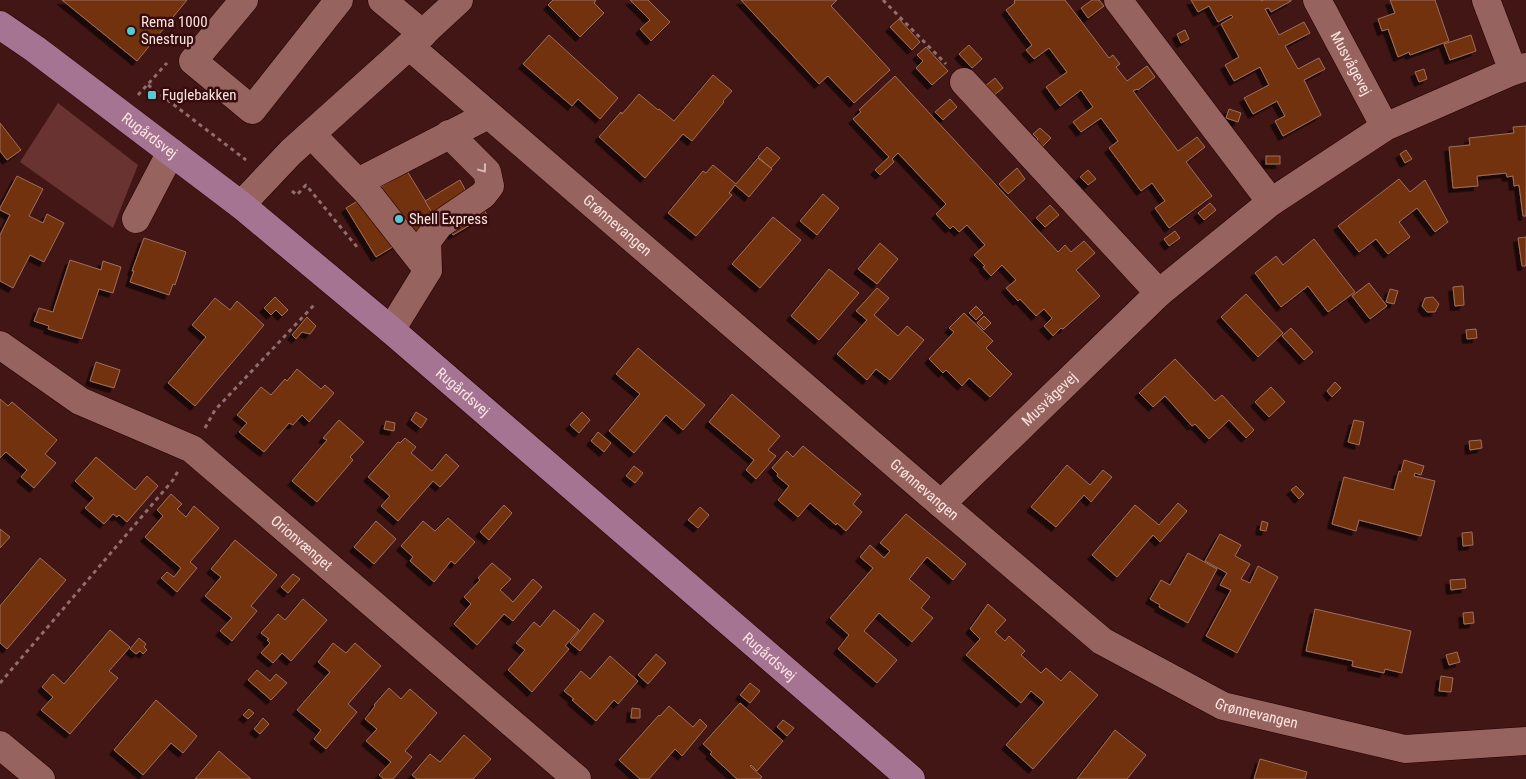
<svg xmlns="http://www.w3.org/2000/svg" width="1526" height="779" viewBox="0 0 1526 779" font-family="'Roboto Condensed',sans-serif">
<defs>
<filter id="shadow"><feDropShadow dx="-4.5" dy="4.5" stdDeviation="0" flood-color="#0009"/></filter>
</defs>
<rect width="100%" height="100%" fill="#411615"/>
<polygon fill="#683330" points="58,103 138,165 113,228 20,162"/>
<g fill="#713110" stroke="#9e6f5b" filter="url(#shadow)">
<polygon points="62,0 187,0 137,61"/>
<polygon points="553,0 596,0 594,3 604,13 580,37 548,5"/>
<polygon points="630,0 648,0 670,22 651,41 640,29 650,20"/>
<polygon points="741,0 837,0 831,6 890,70 854,103 828,76 819,84"/>
<polygon points="1016,0 1065,0 1109,58 1113,55 1120,64 1116,67 1127,81 1147,66 1155,77 1138,90 1137,89 1133,91 1178,151 1197,137 1205,147 1186,162 1212,196 1169,228 1155,208 1165,201 1152,183 1141,191 1109,148 1118,141 1101,118 1081,132 1073,122 1093,107 1081,90 1060,106 1046,87 1067,72 1049,48 1034,59 1026,50 1032,45 1006,10 1015,3 1014,1"/>
<polygon points="1092,0 1099,0 1104,6 1088,18 1081,8"/>
<polygon points="1191,0 1261,0 1261,1 1264,0 1291,0 1291,1 1271,12 1269,8 1265,9 1279,35 1304,22 1310,33 1285,46 1298,69 1319,58 1325,69 1304,80 1321,115 1283,136 1275,121 1285,116 1277,101 1253,114 1244,98 1269,85 1260,67 1234,81 1225,65 1239,57 1221,24 1233,17 1231,15 1218,22 1209,6 1198,12"/>
<polygon points="1390,0 1435,0 1449,41 1410,55 1409,52 1398,57 1388,29 1382,31 1378,19 1395,13"/>
<polygon points="899,19 920,42 912,50 890,27"/>
<polygon points="1185,30 1189,39 1181,43 1177,34"/>
<polygon points="549,35 618,98 600,119 578,99 572,106 523,64"/>
<polygon points="1471,35 1476,51 1450,60 1444,44"/>
<polygon points="969,45 982,59 972,68 959,54"/>
<polygon points="926,47 948,71 932,85 916,68 923,61 917,55"/>
<polygon points="1424,69 1427,79 1419,82 1415,72"/>
<polygon points="713,75 732,91 723,101 724,102 692,141 683,134 645,178 599,137 621,112 622,114 639,94 658,110 659,109 674,121"/>
<polygon points="895,76 1058,252 1065,245 1071,252 1084,241 1095,253 1076,270 1100,296 1063,329 1061,328 1053,336 1044,326 1052,318 1044,309 1036,316 1020,299 1018,301 1006,288 1016,280 1002,265 991,276 983,267 985,266 974,255 985,245 967,225 959,232 953,226 950,229 936,214 946,204 898,153 892,159 894,162 880,175 875,170 889,157 853,119 861,112 859,110"/>
<polygon points="995,78 1003,88 992,97 984,87"/>
<polygon points="950,99 957,107 943,120 935,112"/>
<polygon points="1229,109 1241,113 1238,122 1226,118"/>
<polygon points="0,123 21,150 7,160 0,151"/>
<polygon points="1526,126 1526,216 1523,216 1519,185 1514,186 1513,176 1507,177 1506,173 1477,176 1478,186 1453,188 1449,147 1470,145 1469,138 1514,133 1513,127"/>
<polygon points="1040,128 1051,138 1039,150 1033,144 1038,139 1033,134"/>
<polygon points="767,147 780,158 771,168 758,157"/>
<polygon points="1406,150 1412,159 1405,163 1400,154"/>
<rect x="1266" y="156" width="14" height="8"/>
<polygon points="758,158 772,169 749,197 735,185 729,193 732,195 696,236 668,213 703,171 706,173 713,165 736,184"/>
<polygon points="1017,168 1025,179 1008,194 999,184"/>
<polygon points="1088,170 1096,179 1088,185 1080,177"/>
<polygon points="407,171 437,220 376,257 346,208"/>
<polygon points="17,176 43,189 29,216 43,223 47,214 64,223 44,262 30,255 13,288 0,281 0,235 10,215 0,210 0,208"/>
<polygon points="1399,179 1410,192 1425,180 1448,222 1435,232 1417,208 1399,222 1410,237 1388,254 1376,239 1359,252 1338,226"/>
<polygon points="460,180 468,195 473,192 487,215 453,235 449,228 443,231 425,201"/>
<polygon points="823,194 839,208 817,235 800,221"/>
<polygon points="1210,203 1216,210 1204,220 1198,213"/>
<polygon points="1050,205 1059,215 1045,227 1036,218"/>
<polygon points="773,217 801,240 760,288 732,264"/>
<polygon points="1175,231 1180,238 1169,246 1164,239"/>
<polygon points="1526,237 1526,266 1522,266 1518,238"/>
<polygon points="144,238 186,252 175,285 173,284 169,295 130,282 134,271 132,271"/>
<polygon points="1314,239 1355,292 1328,312 1308,286 1281,307 1255,273 1276,256 1283,265"/>
<polygon points="880,243 898,259 877,284 858,269"/>
<polygon points="70,260 101,270 103,261 121,267 113,293 99,289 82,339 48,329 49,326 34,321 39,308 53,312"/>
<polygon points="829,269 859,293 819,340 791,316"/>
<polygon points="1369,283 1387,306 1370,319 1352,296"/>
<polygon points="1463,286 1464,305 1455,306 1453,287"/>
<polygon points="877,288 889,298 874,315 898,336 907,326 924,340 890,380 876,369 867,380 837,354 867,320 856,311"/>
<polygon points="1390,289 1398,291 1394,304 1386,302"/>
<polygon points="1246,294 1283,333 1258,357 1221,317"/>
<polygon points="275,297 288,310 282,316 276,310 271,315 264,308"/>
<polygon points="1433,297 1439,304 1435,312 1427,312 1422,306 1425,298"/>
<polygon points="215,298 230,310 237,301 264,325 195,406 168,383 206,337 192,325"/>
<polygon points="976,306 983,313 976,320 969,313"/>
<polygon points="964,313 993,341 986,348 1012,374 990,397 969,378 962,386 946,370 943,373 929,359 954,332 949,328"/>
<polygon points="984,316 991,323 984,330 977,323"/>
<polygon points="307,317 316,326 310,334 302,332 296,339 292,335"/>
<polygon points="1291,328 1313,352 1304,360 1282,336"/>
<polygon points="1476,329 1477,338 1467,339 1466,330"/>
<polygon points="638,348 705,405 683,430 666,415 634,453 609,431 640,394 616,374"/>
<polygon points="1175,359 1215,401 1222,395 1254,430 1246,438 1229,420 1209,439 1195,424 1192,426 1165,396 1153,407 1139,393"/>
<polygon points="96,362 120,370 114,388 90,381"/>
<polygon points="297,369 321,389 325,385 334,393 309,422 302,415 293,425 289,423 264,452 239,432 247,423 237,415 261,387 271,395 285,379 287,381"/>
<polygon points="1335,382 1341,388 1332,397 1327,391"/>
<polygon points="1271,387 1285,402 1269,417 1255,402"/>
<polygon points="732,394 780,436 768,450 776,456 756,479 746,470 754,460 709,422"/>
<polygon points="0,399 8,406 12,402 57,440 45,454 56,463 34,488 21,477 27,470 6,452 0,458"/>
<polygon points="416,412 427,419 421,428 411,420"/>
<polygon points="582,412 590,420 579,433 570,425"/>
<polygon points="339,420 364,442 350,457 353,460 317,502 292,481 327,440 323,438"/>
<polygon points="1354,420 1364,422 1359,445 1348,442"/>
<polygon points="386,421 395,423 394,431 384,429"/>
<polygon points="598,432 611,443 604,452 591,441"/>
<polygon points="405,438 416,447 411,453 432,471 446,454 459,466 440,487 433,481 398,521 381,506 390,496 368,477 398,442 400,443"/>
<polygon points="1481,440 1482,448 1470,450 1469,441"/>
<polygon points="803,446 861,494 853,504 862,512 846,531 837,523 836,525 810,503 798,517 778,500 789,486 777,476 778,474 772,468 787,451 793,457"/>
<polygon points="96,457 135,490 147,476 158,486 127,522 119,515 117,517 113,514 104,524 85,508 94,498 75,481"/>
<polygon points="1404,460 1424,466 1421,475 1415,473 1414,476 1435,481 1421,536 1359,520 1356,531 1332,524 1344,477 1394,490 1399,471 1401,472"/>
<polygon points="1067,465 1090,485 1103,470 1112,477 1091,502 1084,495 1056,527 1031,507"/>
<polygon points="634,466 643,473 635,483 626,476"/>
<polygon points="1296,486 1304,494 1299,499 1291,490"/>
<polygon points="171,494 182,504 177,509 186,517 194,506 219,528 190,562 197,568 177,592 161,578 167,572 174,577 181,568 145,537 163,516 157,510"/>
<polygon points="1178,503 1187,511 1160,542 1153,535 1117,577 1092,555 1135,505 1159,525"/>
<polygon points="504,505 512,513 489,540 480,532"/>
<polygon points="700,507 709,515 698,528 688,520"/>
<polygon points="906,514 966,564 953,580 927,557 909,579 930,597 921,608 933,618 912,642 879,613 864,631 897,660 877,683 838,649 849,635 830,618 873,568 860,557 870,545 884,558 890,551 880,543"/>
<polygon points="448,518 475,542 455,564 451,561 434,582 410,561 413,557 401,546 423,521 435,531"/>
<polygon points="376,521 396,539 374,564 354,547"/>
<polygon points="1262,521 1268,523 1266,531 1260,530"/>
<polygon points="0,529 10,537 0,548"/>
<polygon points="1472,532 1473,545 1463,546 1462,533"/>
<polygon points="1220,534 1241,545 1235,556 1250,564 1241,579 1250,583 1258,566 1278,577 1237,653 1206,636 1231,590 1220,585 1227,573 1205,561"/>
<polygon points="235,540 277,575 251,606 257,611 232,641 220,631 232,618 205,596 221,577 211,569"/>
<polygon points="1188,553 1217,569 1188,623 1159,607 1160,605 1150,599 1161,580 1170,585"/>
<polygon points="40,558 66,580 7,649 0,643 0,606"/>
<polygon points="492,563 511,579 500,590 513,602 533,579 542,587 513,621 504,614 477,645 454,624 471,604 464,597 480,580 478,578"/>
<polygon points="293,574 300,579 288,593 281,587"/>
<polygon points="1465,579 1466,588 1451,590 1450,580"/>
<polygon points="303,599 327,620 291,661 282,653 273,663 261,653 270,643 267,640 269,639 261,633 278,614 285,620"/>
<polygon points="988,604 1006,620 995,632 1005,641 1009,636 1025,651 1021,655 1041,673 1046,668 1061,681 1070,671 1098,695 1033,769 1006,745 1044,702 1031,691 1021,703 966,655 980,639 970,629"/>
<polygon points="1315,609 1411,631 1402,673 1385,669 1384,673 1352,666 1353,661 1306,651"/>
<polygon points="554,610 579,630 565,646 569,649 532,692 508,670 525,650 516,643 534,622 540,627"/>
<polygon points="1473,612 1474,623 1464,624 1463,613"/>
<polygon points="594,613 604,621 580,651 570,643"/>
<polygon points="110,630 130,647 109,671 118,678 70,734 41,710 53,697 42,687 53,674 64,684"/>
<polygon points="139,638 146,644 144,647 147,650 143,654 140,651 136,654 130,649"/>
<polygon points="333,643 346,653 355,643 381,666 348,704 357,712 326,749 314,739 321,730 297,710 330,672 318,662"/>
<polygon points="1457,652 1460,662 1449,665 1446,655"/>
<polygon points="656,654 666,663 648,684 638,675"/>
<polygon points="610,656 638,681 618,704 614,700 596,721 572,700 574,699 564,691 581,671 590,679"/>
<polygon points="257,670 270,681 276,674 287,683 271,700 248,680"/>
<polygon points="1441,676 1453,678 1451,692 1439,691"/>
<polygon points="750,683 760,691 750,703 740,695"/>
<polygon points="389,688 401,699 410,689 437,713 405,751 412,757 393,779 384,779 379,775 391,762 366,741 377,729 365,719 375,706 374,705"/>
<polygon points="156,700 197,736 183,753 171,743 143,775 114,750"/>
<polygon points="740,703 783,741 757,771 751,765 750,766 762,777 760,779 737,779 710,754 712,752 703,744"/>
<polygon points="669,706 693,727 700,719 707,726 682,756 675,749 649,779 640,779 619,760 659,715 660,716"/>
<polygon points="632,708 640,709 640,718 631,718"/>
<polygon points="249,709 254,713 248,719 243,715"/>
<polygon points="263,718 269,724 260,734 254,729"/>
<polygon points="783,720 794,728 787,736 777,727"/>
<polygon points="1115,730 1146,755 1127,779 1077,779"/>
<polygon points="464,735 491,759 473,779 417,779 412,775 430,754 440,762"/>
<polygon points="219,751 251,779 195,779"/>
<polygon points="1260,759 1307,772 1305,779 1254,779"/>
</g>
<g fill="none" stroke-linecap="round" stroke-linejoin="round">
<g stroke="#250002" stroke-width="29">
<g id="minor">
<polyline points="244,0 193,61 252,110 339,0"/>
<polyline points="382,0 423,34"/>
<polyline points="1118,0 1271,202"/>
<path id="s1" d="M1317 0 1385 127"/>
<polyline points="1486,0 1513,71"/>
<path id="s2" d="M409 46 941 504 1102 641 1223 706 1405 749 1526 741"/>
<polyline points="964,82 1159,293"/>
<polyline points="311,134 367,192 428,270 391,330"/>
<polyline points="358,182 488,115"/>
<polyline points="241,205 291,152 409,46 459,0"/>
<polyline points="136,219 171,152"/>
<polyline points="428,270 427,241 439,225 483,195 490,186 487,172 449,134"/>
<path id="s3" d="M0 345 80 401 192 449 577 779"/>
<path id="s4" d="M941 504 1159 293 1271 202 1385 127 1513 71 1526 67"/>
<polyline points="0,745 41,779"/>
</g>
</g>
<g stroke="#250002" stroke-width="29">
<g id="major">
<path id="s5" d="M0 25 35 49 241 205 391 330 911 779"/>
</g>
</g>
<g stroke="#906e6c" stroke-width="3" stroke-dasharray="4 4" stroke-linecap="butt">
<polyline points="883,0 946,64"/>
<polyline points="148,85 246,160"/>
<polyline points="138,95 167,63"/>
<polyline points="292,191 297,195 306,185 357,247"/>
<polyline points="205,428 215,410 315,304"/>
<polyline points="0,683 173,480 178,471"/>
</g>
<use href="#minor" stroke="#96635f" stroke-width="28"/>
<use href="#major" stroke="#a67493" stroke-width="28"/>
</g>
<defs><path id="oneway-chevron" d="M-2-3.5L2.5 0L-2 3.5" fill="none" stroke-width="1.6" stroke-linecap="round" stroke-linejoin="round" transform="scale(1.25)"/></defs>
<use stroke="#d8b7b4" href="#oneway-chevron" transform="translate(483 169) rotate(53)"/>
<g fill="#52cbd7" stroke="#360c0c" stroke-width="2">
<circle cx="131" cy="31" r="5"/>
<rect x="147" y="90" width="10" height="10" rx="2.5"/>
<circle cx="399" cy="219" r="5"/>
</g>
<g text-anchor="middle" stroke-width="5" stroke-linejoin="round" paint-order="stroke">
<g font-size="15" fill="#fce4e1" stroke="#360c0c" text-anchor="start">
<text x="141" y="27">Rema 1000<tspan x="141" dy="17">Snestrup</tspan></text>
<text x="162" y="100">Fuglebakken</text>
<text x="409" y="224">Shell Express</text>
</g>
<g font-size="15" fill="#fce4e1" stroke="#360c0c">
<text dy="5" stroke="none"><textPath href="#s1" startOffset="72">Musvågevej</textPath></text>
<text dy="5" stroke="none"><textPath href="#s5" startOffset="186">Rugårdsvej</textPath></text>
<text dy="5" stroke="none"><textPath href="#s2" startOffset="275">Grønnevangen</textPath></text>
<text dy="5" stroke="none"><textPath href="#s5" startOffset="591">Rugårdsvej</textPath></text>
<text dy="5" stroke="none"><textPath href="#s4" startOffset="151">Musvågevej</textPath></text>
<text dy="5" stroke="none"><textPath href="#s2" startOffset="680">Grønnevangen</textPath></text>
<text dy="5" stroke="none"><textPath href="#s3" startOffset="364">Orionvænget</textPath></text>
<text dy="5" stroke="none"><textPath href="#s5" startOffset="996">Rugårdsvej</textPath></text>
<text dy="5" stroke="none"><textPath href="#s2" startOffset="1085">Grønnevangen</textPath></text>
</g>
</g>
</svg>
